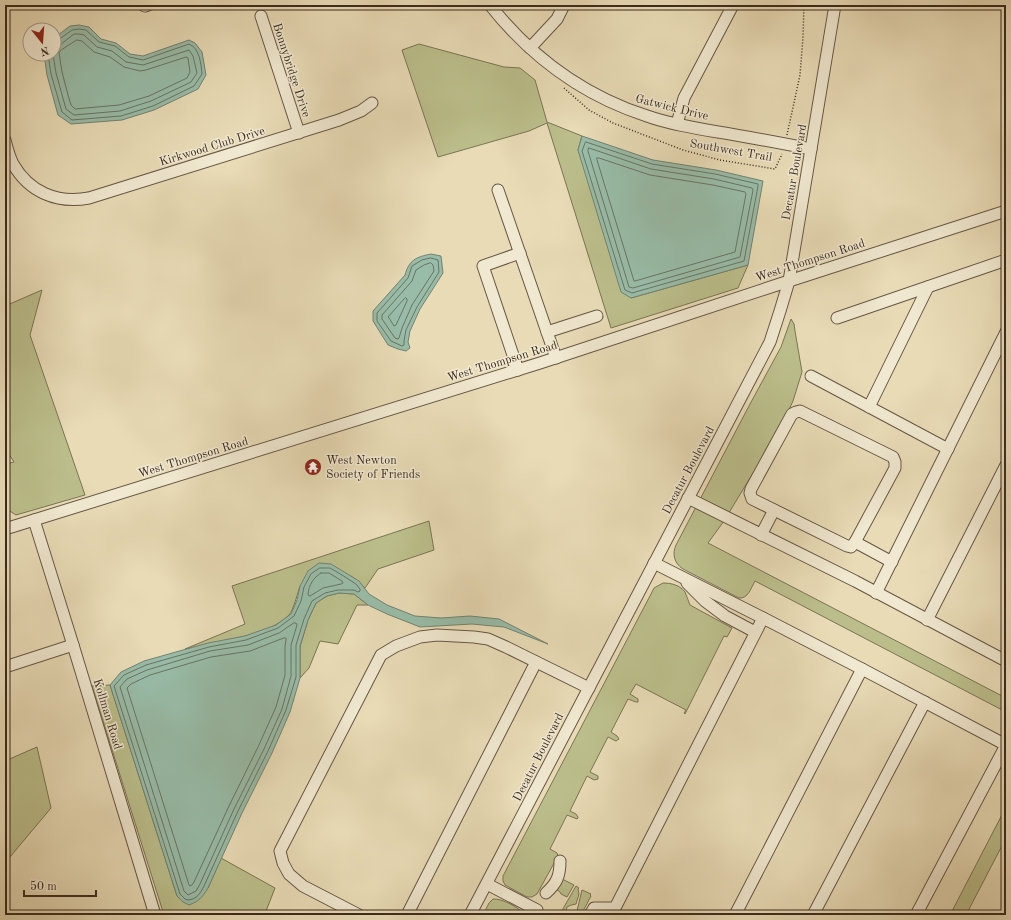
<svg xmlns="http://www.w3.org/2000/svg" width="1011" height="920" viewBox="0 0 1011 920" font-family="'Old Standard TT',serif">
<rect width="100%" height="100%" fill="#e8dbb6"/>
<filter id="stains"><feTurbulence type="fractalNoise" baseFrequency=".005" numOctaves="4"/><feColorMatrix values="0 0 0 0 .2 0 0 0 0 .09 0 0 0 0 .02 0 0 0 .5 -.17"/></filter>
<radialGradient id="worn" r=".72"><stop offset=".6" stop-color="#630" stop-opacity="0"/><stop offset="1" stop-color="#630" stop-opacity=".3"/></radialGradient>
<g fill="#bbbe8b" stroke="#7b7455">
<polygon points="419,44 504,67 520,68 535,80 547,122 582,136 578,150 631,298 748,265 738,288 611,328 547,123 529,131 438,157 402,50"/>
<polygon points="42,290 30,335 85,495 16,515 5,508 5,464 14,462 5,448 5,306"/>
<path d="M791 319 794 324 795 331 802 372 793 401 782 425 724 521 708 543 1006 698V712L755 581C751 588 748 599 739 598L683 569C674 563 672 554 676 545L750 404 781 347Z"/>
<path d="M429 521 434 550 378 569 365 588 351 576 300 586C298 592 293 611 289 615 269 636 214 643 185 649L245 624 232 586Z"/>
<path d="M663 583C671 583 680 585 685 592 687 596 688 601 690 605L732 628 727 637 724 636 685 714 684 713 686 710 636 684 630 694 638 699V702H636L628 699 611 732 617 736 619 739 616 741 608 737 590 772 598 776V779L594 780 587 776 570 811 576 814 578 817V818L577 819 567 815 550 849 557 853 558 856 537 894 532 897H527L507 886 505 885 503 881V876L651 594 654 588Z"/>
<polygon points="339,593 354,594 368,605 357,605 338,644 320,641 309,668 300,678 300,647 308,620 316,603 327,596"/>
<polygon points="110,685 177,896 208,888 221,858 275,888 266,911 261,915 164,915 92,686"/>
<polygon points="37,747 51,808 5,863 5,761"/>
<polygon points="1006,807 1006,838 966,915 950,915"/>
<polygon points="562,879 574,885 567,897 561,894 560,892 556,889"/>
<polygon points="576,886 579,888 578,889 579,894 576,904 571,905 567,907 566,911 569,915 561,915 560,914"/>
<polygon points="582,890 591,894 590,895 591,896 581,915 576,915"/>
<path d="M493 899C501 898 521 908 524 915H483L489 903Z"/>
</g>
<g fill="#98bca8" stroke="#738271">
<polygon points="79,25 89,27 101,39 116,43 130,54 143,56 189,40 195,43 202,52 206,75 198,89 154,110 122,120 71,124 58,115 47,75 44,54 54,54 54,38 70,26"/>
<polygon points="582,136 653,160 716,170 763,181 748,265 631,298 621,292 578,150"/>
<path d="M431 254 441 256 443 273 420 309 410 331 408 342 410 348 406 351 398 349 388 345 373 321V311L405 275C409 260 416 257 431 254Z"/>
<path d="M319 563 331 564 359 581 369 594 387 605 415 616 441 618 470 616 499 619 548 644 504 627 472 624 420 627 387 614 368 605 354 594 339 593 327 596 316 603 308 620 300 646V678L290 712 272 753 242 813 208 888C202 898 199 901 189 905L183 902 177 896 156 830 110 685 121 672 144 661 208 643 245 636 276 625 291 614 297 600 300 586 308 571Z"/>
</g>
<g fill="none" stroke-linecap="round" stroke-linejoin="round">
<g stroke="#6a7464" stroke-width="1">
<polygon points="77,40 82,41 94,52 110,57 124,67 140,71 146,70 186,57 188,58 190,72 187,78 149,96 119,105 75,109 71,105 68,95 62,72 59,53 60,51"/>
<path d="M48 54 51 74 62 112 72 120 121 116 153 106 194 86 202 74C201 65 200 48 189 44L143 60 129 57 115 46 99 42 86 30 79 29 72 30 58 40 54 41"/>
<polyline points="53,54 56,73 66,109 74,115 120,111 151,101 191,82 197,73 193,56 189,50 143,65 126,62 112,51 97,47 84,35 79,34 74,34 60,45 54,46"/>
<polygon points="586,142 652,164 715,174 758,184 758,186 744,261 632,293 625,290 582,151 585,143"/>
<polygon points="589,148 651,169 714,179 752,188 753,190 740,257 633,288 629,287 588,151"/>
<polygon points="597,158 599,158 650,175 713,185 745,192 746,194 735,252 635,281 634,281 597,160"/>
<polygon points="431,258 438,260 439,272 417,307 406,330 404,341 404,345 402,346 391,341 377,321 377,313 408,278 412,266 422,260"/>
<polygon points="431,263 433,265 434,271 412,305 402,328 399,338 398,339 395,338 382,319 382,315 412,281 416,270 424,265"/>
<polygon points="406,298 407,299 407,301 396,325 394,326 389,318 388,317 404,299"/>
<path d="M320 568H330L342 575 356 584 360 589V591L358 592 354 590H338L325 593 312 601 304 619 296 645V677L286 710 268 751 238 811 204 886C200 894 197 899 188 900L185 899 180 894 114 686 124 675 146 665 209 647 246 640 278 628 294 616 301 601 304 587 311 574Z"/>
<path d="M321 573H329L342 581 343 583 341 584 323 588 310 596H309L308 594C309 585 313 578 321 573Z"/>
<polygon points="294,623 296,623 297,625 291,645 291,676 282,709 264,749 234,809 200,884 196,891 188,895 184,891 120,687 127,679 147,670 210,651 248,645 279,633"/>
<polygon points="284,638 286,638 286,640 285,646 285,675 276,707 258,747 229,806 194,882 192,885 190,886 189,885 127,688 131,684 150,675 211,657 250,651"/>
</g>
<g stroke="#665745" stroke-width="13">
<g id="minor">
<polyline points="143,5 145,6 148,5"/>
<path d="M490 5C532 58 582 95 647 116 670 124 694 128 718 132 749 137 780 143 811 149"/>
<polyline points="261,16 299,133"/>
<polyline points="530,48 557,19 564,5"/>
<polyline points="677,124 684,98 733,5"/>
<path d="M5 140C7 148 9 156 13 164 29 192 57 204 89 198L339 120 361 111 372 103"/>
<polyline points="498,190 556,358"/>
<polyline points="837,318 1006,260"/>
<polyline points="547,332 597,316"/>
<polyline points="518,370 483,266 520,253"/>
<polyline points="811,376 948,449"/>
<polyline points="869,407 928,287"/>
<polygon points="800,411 893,457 895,462 895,468 855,542 851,547 847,546 752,499 750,493 751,489 792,414 796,412"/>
<polyline points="688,498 855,581 1006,661"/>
<polyline points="34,520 73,645 155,915"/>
<polyline points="5,529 540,363 789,281 1006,211"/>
<polyline points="761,535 774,510"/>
<polyline points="855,542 892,562"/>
<polyline points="654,563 763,618"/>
<polyline points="687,583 705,601 725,616 755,632"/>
<polyline points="876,593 1006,332"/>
<polyline points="927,620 1006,465"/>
<polyline points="5,667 73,645"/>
<polyline points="487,884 537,910"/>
<path d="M546 893C557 883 560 876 560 861"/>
<polyline points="359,915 303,886 289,874 283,863 280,851 381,655 396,646 420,637 437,635 474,637 488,639 506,647 589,688"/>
<polyline points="407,915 536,662"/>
<polyline points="470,915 770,342 780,311 789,281 835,5"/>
<polyline points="590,915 594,908 615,908 763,618 862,669 1006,745"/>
<polyline points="735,915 862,669"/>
<polyline points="813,915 925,702"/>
<polyline points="916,915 1006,745"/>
</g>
</g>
<g stroke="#3b2b1f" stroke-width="1.5" stroke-dasharray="1 2" stroke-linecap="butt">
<polyline points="564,88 589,110 613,123 683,150 720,160 775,169 782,154"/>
<polyline points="787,135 800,75 803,37 804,5"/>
</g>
<use href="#minor" stroke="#f0e8d0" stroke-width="11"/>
</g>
<defs>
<g id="temple-disc" transform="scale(0.9)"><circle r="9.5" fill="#8f2418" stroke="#f0e8d0"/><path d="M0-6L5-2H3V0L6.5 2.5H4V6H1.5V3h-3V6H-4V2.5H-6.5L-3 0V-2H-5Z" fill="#fff"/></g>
</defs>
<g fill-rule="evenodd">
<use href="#temple-disc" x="313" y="467"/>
</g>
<g text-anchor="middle" stroke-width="3" stroke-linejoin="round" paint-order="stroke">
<g font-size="12" fill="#3b2b1f" stroke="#f0e8d0">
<text transform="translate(292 70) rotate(72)" y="4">Bonnybridge Drive</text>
<text transform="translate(672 107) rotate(14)" y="4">Gatwick Drive</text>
<text transform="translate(212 146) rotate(-17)" y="4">Kirkwood Club Drive</text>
<text transform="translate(731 150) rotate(10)" y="4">Southwest Trail</text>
<text transform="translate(794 172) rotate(-80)" y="4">Decatur Boulevard</text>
<text transform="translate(810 260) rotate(-18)" y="4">West Thompson Road</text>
<text transform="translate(502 361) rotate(-17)" y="4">West Thompson Road</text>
<text transform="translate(193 457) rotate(-17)" y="4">West Thompson Road</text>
<text transform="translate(688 470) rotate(-62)" y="4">Decatur Boulevard</text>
<text transform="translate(108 714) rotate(73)" y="4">Kollman Road</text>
<text transform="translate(538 757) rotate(-63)" y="4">Decatur Boulevard</text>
</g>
<g font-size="12" fill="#3b2b1f" stroke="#f0e8d0" text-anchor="start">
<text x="326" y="464">West Newton<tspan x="326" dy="14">Society of Friends</tspan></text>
</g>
</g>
<rect width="1011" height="920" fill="none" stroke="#e8dbb6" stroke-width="20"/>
<rect x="6" y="6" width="999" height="908" fill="none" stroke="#3b2b1f" stroke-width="2"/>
<rect x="10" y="10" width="991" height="900" fill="none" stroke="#3b2b1f"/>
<g transform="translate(42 42) rotate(163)"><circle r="19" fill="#f0e8d0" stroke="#a89c89"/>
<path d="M0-3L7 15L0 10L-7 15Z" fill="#8f2418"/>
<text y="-6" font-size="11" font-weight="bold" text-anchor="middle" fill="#3b2b1f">N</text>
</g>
<path d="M24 890v6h72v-6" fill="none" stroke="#3b2b1f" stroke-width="2"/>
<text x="30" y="890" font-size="12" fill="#3b2b1f" stroke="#f0e8d0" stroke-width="3" paint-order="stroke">50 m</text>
<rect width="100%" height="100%" filter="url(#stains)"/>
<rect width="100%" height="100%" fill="url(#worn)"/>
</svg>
